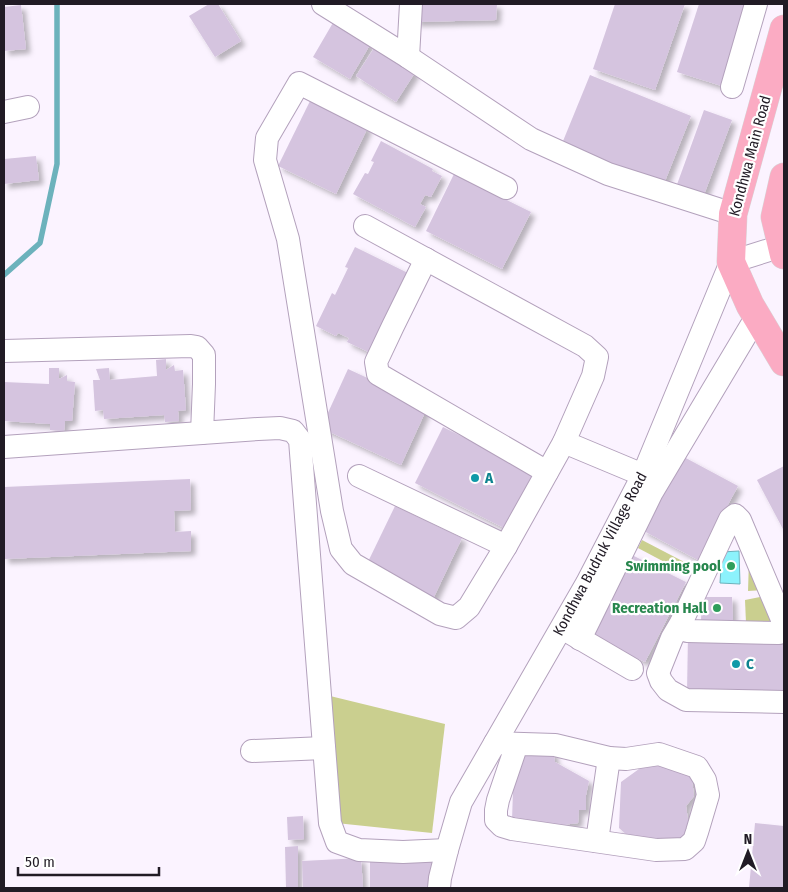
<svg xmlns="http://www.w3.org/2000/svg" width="788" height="892" viewBox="0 0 788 892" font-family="'Fira Sans Condensed',sans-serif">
<defs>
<filter id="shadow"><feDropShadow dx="4.5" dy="4.5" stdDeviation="2.5" flood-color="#0004"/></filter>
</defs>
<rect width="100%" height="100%" fill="#fbf3ff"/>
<g fill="#cacf8f">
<polygon points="642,540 690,565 687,574 638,548"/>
<polygon points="749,560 764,590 748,591"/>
<polygon points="760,597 773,624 746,623 745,600"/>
<polygon points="326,695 445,724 432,833 336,823"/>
</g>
<polygon fill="#8cf2fc" stroke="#6cb2bc" points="739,551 740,584 720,583 722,552"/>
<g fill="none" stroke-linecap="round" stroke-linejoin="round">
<polyline stroke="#6cb2bc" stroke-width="5.5" points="4,275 40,243 57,164 57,4"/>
</g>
<g fill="#d5c4df" filter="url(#shadow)">
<polygon points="209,4 218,4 241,41 215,57 189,16"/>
<polygon points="415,4 497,4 496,20 415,22"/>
<polygon points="615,4 685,4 655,90 593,69"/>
<polygon points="699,4 751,4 725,87 677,72"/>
<polygon points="21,5 26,49 4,51 4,7"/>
<polygon points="334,21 371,43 350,79 313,57"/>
<polygon points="376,45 416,71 396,102 356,76"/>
<polygon points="590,75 691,116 663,186 561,146"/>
<polygon points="311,99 368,127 336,194 278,166"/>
<polygon points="704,110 732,120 702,200 675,190"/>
<polygon points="381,141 433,169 432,171 442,176 431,197 425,195 420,204 426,207 415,227 353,194 365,173 368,174 374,162 371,161"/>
<polygon points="36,156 39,180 4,184 4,159"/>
<polygon points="454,174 531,212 502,269 426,231"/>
<polygon points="355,247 412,275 373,354 347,342 349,338 338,333 336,336 316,326 332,293 335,295 348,268 345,267"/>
<polygon points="166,359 166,370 174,365 175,371 183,370 186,410 178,411 179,421 165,422 164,415 104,419 103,410 95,411 93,380 100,380 96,369 109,368 110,380 157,376 156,360"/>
<polygon points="49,368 59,368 59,379 67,375 67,381 75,382 72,421 65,421 64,431 50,430 50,424 4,421 4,382 49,384"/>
<polygon points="348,369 428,406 401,465 321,428"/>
<polygon points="443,427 535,473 506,529 415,483"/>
<polygon points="682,456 738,486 698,560 642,530"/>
<polygon points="784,466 784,531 757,480"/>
<polygon points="190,479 191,510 174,511 175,532 191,531 191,551 4,559 4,487"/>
<polygon points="395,506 462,538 432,601 365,568"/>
<polygon points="632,555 686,582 645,662 592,636"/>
<polygon points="702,597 732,597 733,621 701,620"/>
<polygon points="688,634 784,635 784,694 687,693"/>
<polygon points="553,750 555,762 589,781 586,795 586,810 579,810 578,823 539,828 512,821 514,759 525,751"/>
<polygon points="650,761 691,771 694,796 686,806 688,820 692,823 682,838 636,843 619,828 621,782"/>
<polygon points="303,816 304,839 288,840 287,817"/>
<polygon points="755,823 784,826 784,888 749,888"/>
<polygon points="298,846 298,888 286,888 285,847"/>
<rect x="370" y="857" width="61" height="31"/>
<polygon points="361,858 363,888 303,888 302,861"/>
</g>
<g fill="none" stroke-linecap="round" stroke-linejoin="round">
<g stroke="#b3a1bc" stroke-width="24">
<g id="minor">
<polyline points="323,4 408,57 531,139 608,174 733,214"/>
<polyline points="408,57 411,4"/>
<polyline points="732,87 756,4"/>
<polyline points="4,112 28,107"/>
<polyline points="506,188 299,83 267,138 265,160 288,239 332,511 341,549 353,564 440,614 456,618 469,607 506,546 564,442"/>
<polyline points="365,226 585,346 597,357 593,376 564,442 643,475"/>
<polyline points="426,259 393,326 376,362 378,374 547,472"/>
<polyline points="4,351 191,346 197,347 204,355 204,384 202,433"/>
<polyline points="4,447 258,429 280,428 293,431 300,440 330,823 337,842 359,850 403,852 447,850"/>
<polyline points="359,476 506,546"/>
<polyline points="682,621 672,638 658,673 661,681 668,690 686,700 784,702"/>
<polyline points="784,624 740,520 735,515 730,519 682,621 683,627 687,631 779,633 784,631"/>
<polyline points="567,631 632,669"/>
<polyline points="580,639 652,492 757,316"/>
<polyline points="495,743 555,745 609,758 626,759 659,754 697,767 705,780 708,795 697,832 694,841 685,849 656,850 512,829 502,826 496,820 496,810 498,800 517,744"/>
<polyline points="252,751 324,748"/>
<polyline points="597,841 609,758"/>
<polyline points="439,888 440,878 447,850 461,802 587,583 643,475 731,262 782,246"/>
</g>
</g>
<g stroke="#d7d6d8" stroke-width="29">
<g id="major">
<polyline points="784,29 733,214 731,262 750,305 784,362"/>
<polyline points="784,177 775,217 784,255"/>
</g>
</g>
<use href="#minor" stroke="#fff" stroke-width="22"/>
<use href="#major" stroke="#fbabc3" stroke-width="28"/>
</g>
<g fill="#0f9aa8" stroke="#fff" stroke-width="2">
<circle cx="475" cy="478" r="5"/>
<circle cx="736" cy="664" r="5"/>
</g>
<g fill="#2e9e5b" stroke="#fff" stroke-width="2">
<circle cx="731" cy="566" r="5"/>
<circle cx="717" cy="608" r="5"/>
</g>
<g text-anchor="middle" stroke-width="4.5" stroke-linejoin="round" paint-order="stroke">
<g font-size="15" fill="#211b25" stroke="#fff">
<text transform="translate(750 156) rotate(-75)" y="5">Kondhwa Main Road</text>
<text transform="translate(600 554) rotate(-62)" y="5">Kondhwa Budruk Village Road</text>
</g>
<g font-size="15" font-weight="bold" fill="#0d838f" stroke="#fff" text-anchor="start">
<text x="485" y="483">A</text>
<text x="746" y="669">C</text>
</g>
<g font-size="15" font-weight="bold" fill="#27864d" stroke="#fff" text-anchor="end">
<text x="721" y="571">Swimming pool</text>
<text x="707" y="613">Recreation Hall</text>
</g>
</g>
<rect width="788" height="892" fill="none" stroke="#211b25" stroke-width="10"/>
<g transform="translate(748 852)" stroke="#ffffff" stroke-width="4" paint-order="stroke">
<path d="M0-4L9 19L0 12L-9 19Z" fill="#211b25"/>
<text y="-8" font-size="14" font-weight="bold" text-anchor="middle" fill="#211b25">N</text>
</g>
<path d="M18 867v8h141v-8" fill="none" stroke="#211b25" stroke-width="2.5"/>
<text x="25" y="867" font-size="15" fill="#211b25" stroke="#ffffff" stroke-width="4" paint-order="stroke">50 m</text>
</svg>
